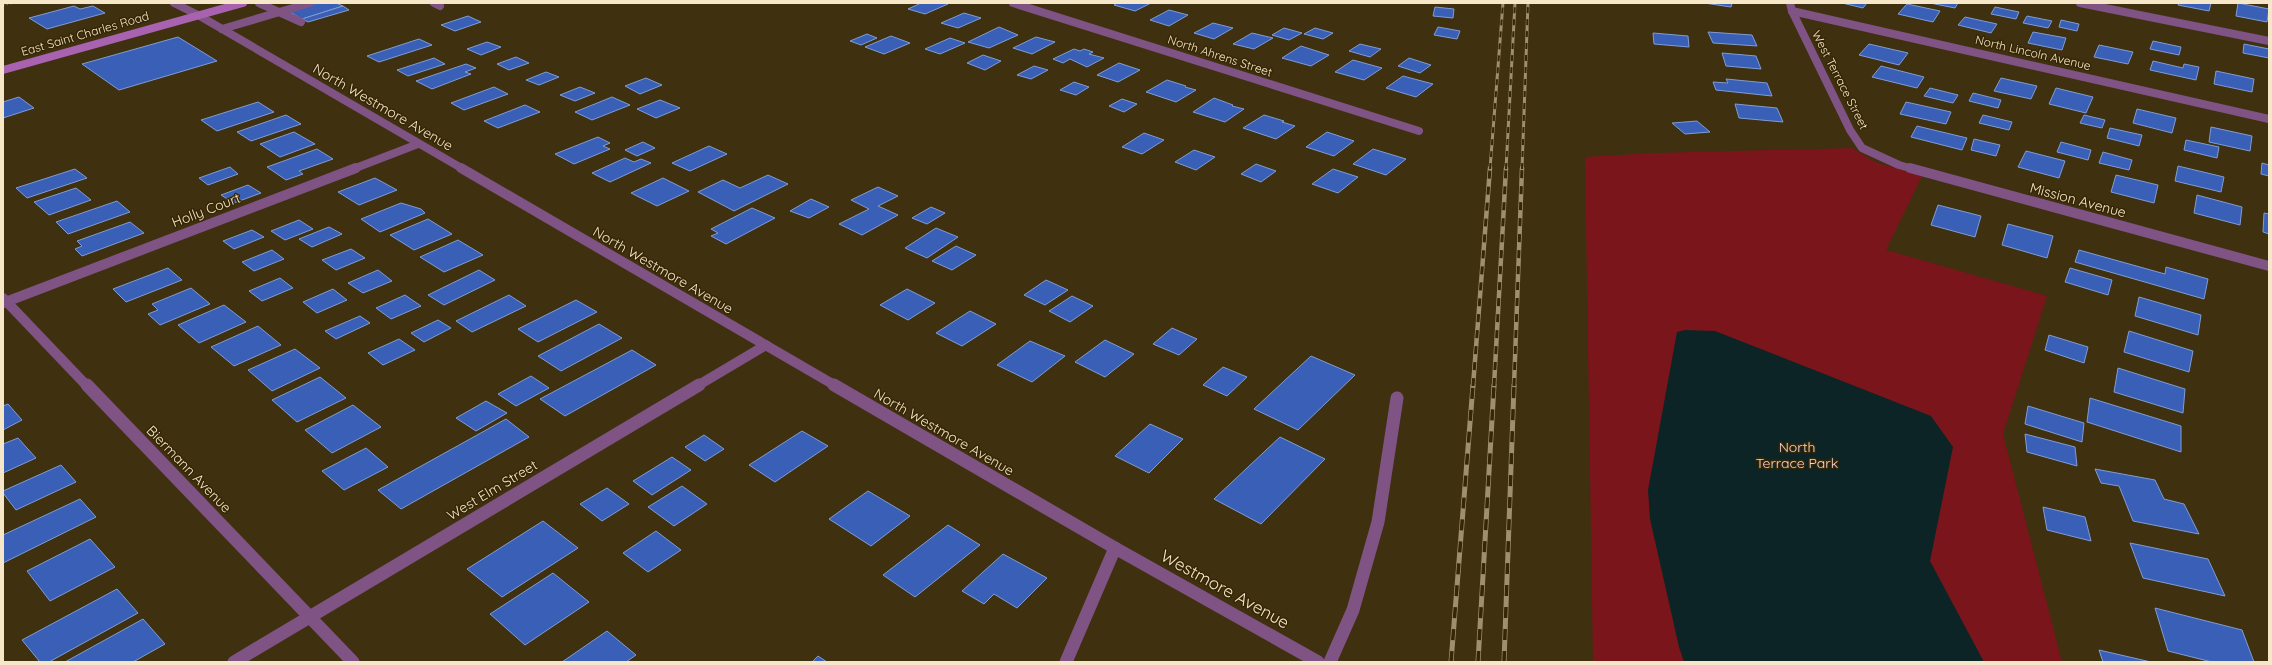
<svg xmlns="http://www.w3.org/2000/svg" width="2272" height="665" viewBox="0 0 2272 665" font-family="Quicksand,sans-serif">
<rect width="100%" height="100%" fill="#3f3010"/>
<polygon fill="#7a151b" points="1852,148 1875,162 1922,176 1886,250 2047,296 2003,434 2062,662 1593,662 1585,157 1655,153"/>
<polygon fill="#0d2426" points="1685,330 1715,331 1931,416 1953,447 1930,561 1984,662 1684,662 1679,647 1650,519 1648,490 1677,332"/>
<g fill="#3960b6" stroke="#819cd3">
<polygon points="317,3 336,3 343,6 302,19 288,11"/>
<polygon points="921,3 944,3 948,4 925,14 908,9"/>
<polygon points="1117,3 1151,3 1135,11 1114,5"/>
<polygon points="1704,3 1732,3 1731,7"/>
<polygon points="1842,3 1867,3 1863,8"/>
<polygon points="1930,3 1958,3 1955,8"/>
<polygon points="2179,3 2211,3 2209,11 2178,5"/>
<polygon points="2238,3 2269,9 2267,22 2236,16"/>
<polygon points="1907,4 1940,11 1933,22 1898,14"/>
<polygon points="74,6 80,9 93,6 105,13 47,29 29,18"/>
<polygon points="343,6 349,10 308,22 302,19"/>
<polygon points="1435,7 1454,9 1453,18 1433,16"/>
<polygon points="1995,7 2019,12 2016,19 1991,14"/>
<polygon points="1169,10 1188,15 1169,26 1150,20"/>
<polygon points="964,13 981,18 958,28 941,23"/>
<polygon points="468,16 481,22 455,31 441,25"/>
<polygon points="2027,16 2052,21 2048,28 2023,23"/>
<polygon points="1965,17 1997,24 1991,33 1958,25"/>
<polygon points="2061,20 2079,24 2077,31 2059,27"/>
<polygon points="1213,23 1233,28 1214,39 1194,33"/>
<polygon points="999,27 1018,35 989,48 968,42"/>
<polygon points="1438,27 1460,31 1457,39 1434,35"/>
<polygon points="1284,28 1302,33 1289,40 1272,35"/>
<polygon points="1315,28 1333,33 1323,39 1304,34"/>
<polygon points="1708,32 1752,35 1757,46 1713,43"/>
<polygon points="2033,32 2066,38 2062,50 2028,43"/>
<polygon points="1252,33 1273,38 1254,49 1233,44"/>
<polygon points="1653,33 1688,36 1689,47 1654,44"/>
<polygon points="867,34 877,38 861,45 850,41"/>
<polygon points="891,36 910,43 884,54 865,47"/>
<polygon points="178,37 217,61 119,90 82,64"/>
<polygon points="1036,37 1055,42 1032,54 1013,48"/>
<polygon points="950,38 965,43 940,54 925,49"/>
<polygon points="419,39 432,45 379,62 367,56"/>
<polygon points="2153,41 2181,47 2179,55 2150,49"/>
<polygon points="487,42 501,47 481,55 467,49"/>
<polygon points="1360,44 1381,49 1370,57 1349,51"/>
<polygon points="1869,44 1908,53 1899,65 1859,55"/>
<polygon points="2244,44 2269,49 2269,58 2243,53"/>
<polygon points="2099,45 2133,52 2128,64 2094,57"/>
<polygon points="1301,46 1329,55 1311,66 1282,58"/>
<polygon points="1074,49 1080,51 1084,49 1093,52 1089,54 1104,58 1087,67 1070,59 1063,63 1053,59"/>
<polygon points="1722,53 1756,56 1761,69 1726,66"/>
<polygon points="983,55 1001,61 985,70 967,63"/>
<polygon points="516,57 529,63 509,70 497,64"/>
<polygon points="434,58 445,64 408,76 397,70"/>
<polygon points="1409,58 1431,65 1420,73 1398,66"/>
<polygon points="1353,60 1382,68 1364,80 1335,72"/>
<polygon points="2153,61 2183,68 2184,64 2199,67 2196,80 2150,70"/>
<polygon points="1119,63 1140,70 1118,82 1097,75"/>
<polygon points="466,64 476,68 465,72 471,74 432,89 416,81"/>
<polygon points="1034,66 1048,70 1031,79 1017,75"/>
<polygon points="1881,66 1924,77 1917,88 1872,77"/>
<polygon points="2216,71 2254,79 2252,92 2214,84"/>
<polygon points="546,72 559,77 539,85 526,80"/>
<polygon points="1403,76 1433,84 1416,97 1386,88"/>
<polygon points="646,78 662,85 640,94 625,86"/>
<polygon points="2001,78 2037,86 2031,99 1994,91"/>
<polygon points="1726,79 1767,83 1772,96 1716,90 1713,82 1728,83"/>
<polygon points="1167,80 1186,86 1185,87 1196,90 1176,102 1146,92"/>
<polygon points="1074,82 1089,87 1076,95 1060,90"/>
<polygon points="494,87 508,94 464,110 451,103"/>
<polygon points="580,87 595,93 575,101 560,95"/>
<polygon points="1930,88 1958,95 1953,103 1924,96"/>
<polygon points="2056,88 2093,97 2086,113 2049,104"/>
<polygon points="1973,93 2001,100 1998,108 1969,101"/>
<polygon points="19,97 34,108 3,118 3,102"/>
<polygon points="612,97 630,105 592,120 575,112"/>
<polygon points="1214,98 1233,105 1232,106 1244,109 1225,122 1193,112"/>
<polygon points="1122,99 1137,104 1124,112 1109,106"/>
<polygon points="660,100 680,108 656,118 637,109"/>
<polygon points="258,102 274,112 217,131 201,120"/>
<polygon points="1906,102 1951,112 1946,124 1900,114"/>
<polygon points="1735,104 1777,108 1783,122 1739,118"/>
<polygon points="525,105 540,112 498,128 484,121"/>
<polygon points="2137,109 2176,118 2172,133 2133,123"/>
<polygon points="286,115 301,124 251,141 237,132"/>
<polygon points="1264,115 1284,121 1282,122 1295,126 1276,139 1243,128"/>
<polygon points="1983,115 2012,122 2009,130 1979,123"/>
<polygon points="2084,115 2105,120 2102,128 2080,123"/>
<polygon points="1697,121 1710,132 1685,134 1672,123"/>
<polygon points="1917,126 1967,138 1962,150 1911,137"/>
<polygon points="2211,127 2252,136 2250,151 2209,142"/>
<polygon points="2110,128 2142,135 2139,146 2107,138"/>
<polygon points="294,132 315,144 280,157 260,144"/>
<polygon points="1327,132 1354,141 1334,156 1306,147"/>
<polygon points="1144,133 1164,140 1142,154 1122,147"/>
<polygon points="598,137 610,143 603,146 610,149 574,164 555,154"/>
<polygon points="1974,139 2000,145 1996,156 1971,150"/>
<polygon points="2186,140 2219,147 2217,158 2184,150"/>
<polygon points="643,142 655,148 637,156 625,150"/>
<polygon points="2061,142 2091,150 2088,160 2057,152"/>
<polygon points="709,146 727,154 690,171 672,163"/>
<polygon points="317,149 333,159 299,171 303,174 286,180 267,167"/>
<polygon points="1373,149 1406,159 1386,175 1353,164"/>
<polygon points="1194,150 1215,157 1196,170 1175,162"/>
<polygon points="2026,151 2065,161 2059,178 2018,167"/>
<polygon points="2103,152 2132,160 2129,170 2099,163"/>
<polygon points="625,158 634,162 641,159 651,163 610,182 592,173"/>
<polygon points="2262,163 2269,165 2269,176 2261,174"/>
<polygon points="1256,164 1276,171 1261,182 1241,174"/>
<polygon points="2178,166 2224,177 2221,192 2175,181"/>
<polygon points="230,167 238,174 208,185 199,178"/>
<polygon points="75,169 87,178 27,198 16,188"/>
<polygon points="1333,169 1358,177 1338,193 1312,184"/>
<polygon points="768,175 788,184 734,211 698,192 723,180 740,188"/>
<polygon points="2116,175 2158,185 2154,203 2111,192"/>
<polygon points="375,178 397,190 359,205 338,192"/>
<polygon points="663,178 689,191 657,206 631,193"/>
<polygon points="248,185 261,193 234,203 221,195"/>
<polygon points="878,187 898,196 878,206 898,215 862,235 839,224 869,209 851,200"/>
<polygon points="76,188 91,200 49,215 34,202"/>
<polygon points="2197,195 2242,207 2240,225 2194,213"/>
<polygon points="811,199 829,207 809,218 790,211"/>
<polygon points="117,201 130,212 68,234 56,222"/>
<polygon points="401,203 421,209 425,213 380,232 361,219"/>
<polygon points="1938,205 1981,216 1975,237 1931,225"/>
<polygon points="931,207 945,213 927,224 912,218"/>
<polygon points="752,208 775,218 726,244 711,236 718,233 711,229"/>
<polygon points="2264,213 2269,214 2269,234 2263,232"/>
<polygon points="428,219 452,234 414,250 390,235"/>
<polygon points="299,220 313,229 285,240 271,231"/>
<polygon points="130,222 144,233 82,256 75,249 82,246 77,241"/>
<polygon points="2008,224 2053,236 2047,258 2002,245"/>
<polygon points="329,227 342,234 312,247 299,239"/>
<polygon points="936,228 958,237 927,258 905,248"/>
<polygon points="252,230 264,237 234,249 223,241"/>
<polygon points="458,240 483,255 444,272 420,257"/>
<polygon points="956,246 976,255 952,270 932,261"/>
<polygon points="351,249 365,258 336,270 322,260"/>
<polygon points="272,250 284,259 254,271 242,262"/>
<polygon points="2079,250 2165,274 2166,267 2208,279 2204,299 2075,262"/>
<polygon points="168,268 182,280 126,302 113,289"/>
<polygon points="2070,268 2112,280 2108,295 2065,282"/>
<polygon points="378,270 392,281 363,293 348,283"/>
<polygon points="479,270 495,280 444,305 428,295"/>
<polygon points="280,278 293,288 262,301 249,291"/>
<polygon points="1046,280 1068,290 1045,305 1024,295"/>
<polygon points="191,288 210,304 160,325 148,314 158,310 152,304"/>
<polygon points="333,289 347,300 317,313 303,302"/>
<polygon points="907,289 935,303 908,320 880,305"/>
<polygon points="405,295 421,306 391,319 376,308"/>
<polygon points="509,295 526,306 472,332 456,321"/>
<polygon points="1072,296 1093,306 1070,322 1049,311"/>
<polygon points="2139,297 2201,315 2198,335 2135,316"/>
<polygon points="576,300 597,312 538,342 518,329"/>
<polygon points="224,305 246,322 199,343 178,325"/>
<polygon points="970,311 996,324 962,346 936,333"/>
<polygon points="360,316 370,323 336,339 325,331"/>
<polygon points="438,320 451,328 424,342 411,333"/>
<polygon points="599,324 622,338 561,371 538,356"/>
<polygon points="258,326 281,345 234,366 211,347"/>
<polygon points="1172,328 1197,339 1179,355 1153,344"/>
<polygon points="2129,331 2193,351 2189,372 2124,352"/>
<polygon points="2049,335 2088,347 2084,363 2045,350"/>
<polygon points="399,339 415,350 383,365 368,353"/>
<polygon points="1105,340 1134,354 1105,377 1075,362"/>
<polygon points="1030,341 1065,356 1032,382 997,365"/>
<polygon points="295,349 320,368 272,391 248,370"/>
<polygon points="632,350 656,365 565,416 540,399"/>
<polygon points="1311,356 1355,375 1298,430 1254,409"/>
<polygon points="1223,367 1247,377 1227,396 1203,385"/>
<polygon points="2118,368 2185,389 2183,413 2114,392"/>
<polygon points="531,376 549,388 516,406 498,394"/>
<polygon points="320,377 346,398 297,422 272,400"/>
<polygon points="2090,398 2181,426 2181,452 2087,422"/>
<polygon points="486,401 507,413 476,431 456,418"/>
<polygon points="8,404 22,420 3,430 3,406"/>
<polygon points="353,405 381,427 332,453 305,430"/>
<polygon points="2028,406 2084,423 2082,442 2025,424"/>
<polygon points="506,419 529,437 401,509 378,490"/>
<polygon points="1150,424 1183,439 1149,473 1115,456"/>
<polygon points="802,431 828,446 775,482 749,465"/>
<polygon points="2025,434 2075,447 2077,466 2027,452"/>
<polygon points="704,435 724,449 705,461 685,447"/>
<polygon points="1280,437 1325,459 1261,524 1214,499"/>
<polygon points="18,438 36,458 3,473 3,444"/>
<polygon points="366,448 388,467 344,490 322,471"/>
<polygon points="672,457 691,470 652,495 633,481"/>
<polygon points="61,465 76,482 16,510 3,493 3,491"/>
<polygon points="2095,469 2155,480 2164,499 2184,504 2199,534 2133,521 2119,486 2101,483"/>
<polygon points="682,486 707,504 674,526 648,507"/>
<polygon points="607,488 629,504 602,521 580,504"/>
<polygon points="868,491 910,516 871,546 829,519"/>
<polygon points="80,499 96,517 3,563 3,535"/>
<polygon points="2043,507 2085,517 2091,541 2047,530"/>
<polygon points="543,521 578,548 502,597 467,569"/>
<polygon points="948,525 980,545 915,597 883,575"/>
<polygon points="656,531 681,550 648,572 623,553"/>
<polygon points="90,539 115,567 50,601 27,571"/>
<polygon points="2130,543 2208,559 2225,596 2143,578"/>
<polygon points="1003,554 1047,578 1017,608 994,594 984,604 962,591"/>
<polygon points="553,573 589,602 525,645 490,614"/>
<polygon points="117,589 138,613 49,662 40,662 22,640"/>
<polygon points="2155,608 2242,630 2254,662 2212,662 2168,651"/>
<polygon points="143,619 165,644 133,662 65,662"/>
<polygon points="607,631 636,655 626,662 562,662"/>
<polygon points="2099,650 2151,662 2103,662"/>
<polygon points="818,656 827,662 812,662"/>
</g>
<g fill="none" stroke-linecap="round" stroke-linejoin="round">
<polyline stroke="#786849" stroke-width="2" stroke-dasharray="1.5 2" stroke-linecap="butt" points="3,5 13,3"/>
<g stroke="#7f5383" stroke-width="8">
<polyline points="259,3 301,22"/>
<polyline points="434,3 440,6"/>
<polyline points="222,29 310,3"/>
</g>
<polyline stroke="#7f5383" stroke-width="13" points="1330,662 1353,610 1378,522 1397,398"/>
<g stroke="#7f5383" stroke-width="8">
<polyline points="1013,3 1419,131"/>
<polyline points="1790,3 1792,11 1850,130 1862,148 1899,165 1913,169"/>
<polyline points="2080,3 2269,41"/>
<polyline points="1792,11 2269,119"/>
<polyline points="198,15 463,169"/>
<polyline points="353,169 418,144"/>
</g>
<g stroke="#7f5383" stroke-width="10">
<polyline points="461,168 836,386"/>
<polyline points="1910,168 2269,266"/>
<polyline points="3,298 87,386"/>
<polyline points="3,303 356,168"/>
<polyline points="697,386 766,345"/>
</g>
<g stroke="#7f5383" stroke-width="13">
<polyline points="87,385 353,662"/>
<polyline points="834,385 1115,548 1318,662"/>
<polyline points="234,662 699,385"/>
<polyline points="1066,662 1115,548"/>
</g>
<polyline stroke="#7f5383" stroke-width="8" points="174,3 198,15"/>
<polyline stroke="#a962b0" stroke-width="8" points="3,70 243,3"/>
<g stroke="#9f8f70" stroke-width="3">
<g id="rail-far2">
<polyline points="1490,169 1503,3"/>
<polyline points="1506,169 1515,3"/>
<polyline points="1522,169 1528,3"/>
</g>
</g>
<g stroke="#9f8f70" stroke-width="4.5">
<g id="rail-far1">
<polyline points="1473,386 1490,168"/>
<polyline points="1494,386 1506,168"/>
<polyline points="1514,386 1522,168"/>
</g>
</g>
<g stroke="#9f8f70" stroke-width="5">
<g id="rail">
<polyline points="1451,662 1473,385"/>
<polyline points="1478,662 1494,385"/>
<polyline points="1504,662 1514,385"/>
</g>
</g>
<use href="#rail-far2" stroke="#352605" stroke-width="2" stroke-dasharray="6" stroke-linecap="butt"/>
<use href="#rail-far1" stroke="#352605" stroke-width="3" stroke-dasharray="8" stroke-linecap="butt"/>
<use href="#rail" stroke="#352605" stroke-width="3.5" stroke-dasharray="11" stroke-linecap="butt"/>
</g>
<g text-anchor="middle" stroke-width="3" stroke-linejoin="round" paint-order="stroke">
<g font-size="12" fill="#f7e7c9" stroke="#352605">
<text transform="translate(85 34) rotate(-16)" y="4">East Saint Charles Road</text>
<text transform="translate(2033 53) rotate(13)" y="4">North Lincoln Avenue</text>
<text transform="translate(1220 56) rotate(18)" y="4">North Ahrens Street</text>
<text transform="translate(1840 80) rotate(63)" y="4">West Terrace Street</text>
</g>
<g font-size="14" fill="#f7e7c9" stroke="#352605">
<text transform="translate(383 107) rotate(30)" y="5">North Westmore Avenue</text>
<text transform="translate(2078 200) rotate(15)" y="5">Mission Avenue</text>
<text transform="translate(206 210) rotate(-21)" y="5">Holly Court</text>
<text transform="translate(663 270) rotate(30)" y="5">North Westmore Avenue</text>
<text transform="translate(944 432) rotate(30)" y="5">North Westmore Avenue</text>
<text transform="translate(189 469) rotate(46)" y="5">Biermann Avenue</text>
<text transform="translate(492 490) rotate(-31)" y="5">West Elm Street</text>
</g>
<g font-size="14" fill="#f4d5d2" stroke="#352605">
<text x="1797" y="452">North<tspan x="1797" dy="16">Terrace Park</tspan></text>
</g>
<g font-size="17" fill="#f7e7c9" stroke="#352605">
<text transform="translate(1225 589) rotate(29)" y="6">Westmore Avenue</text>
</g>
</g>
<rect width="2272" height="665" fill="none" stroke="#f7e7c9" stroke-width="8"/>
</svg>
